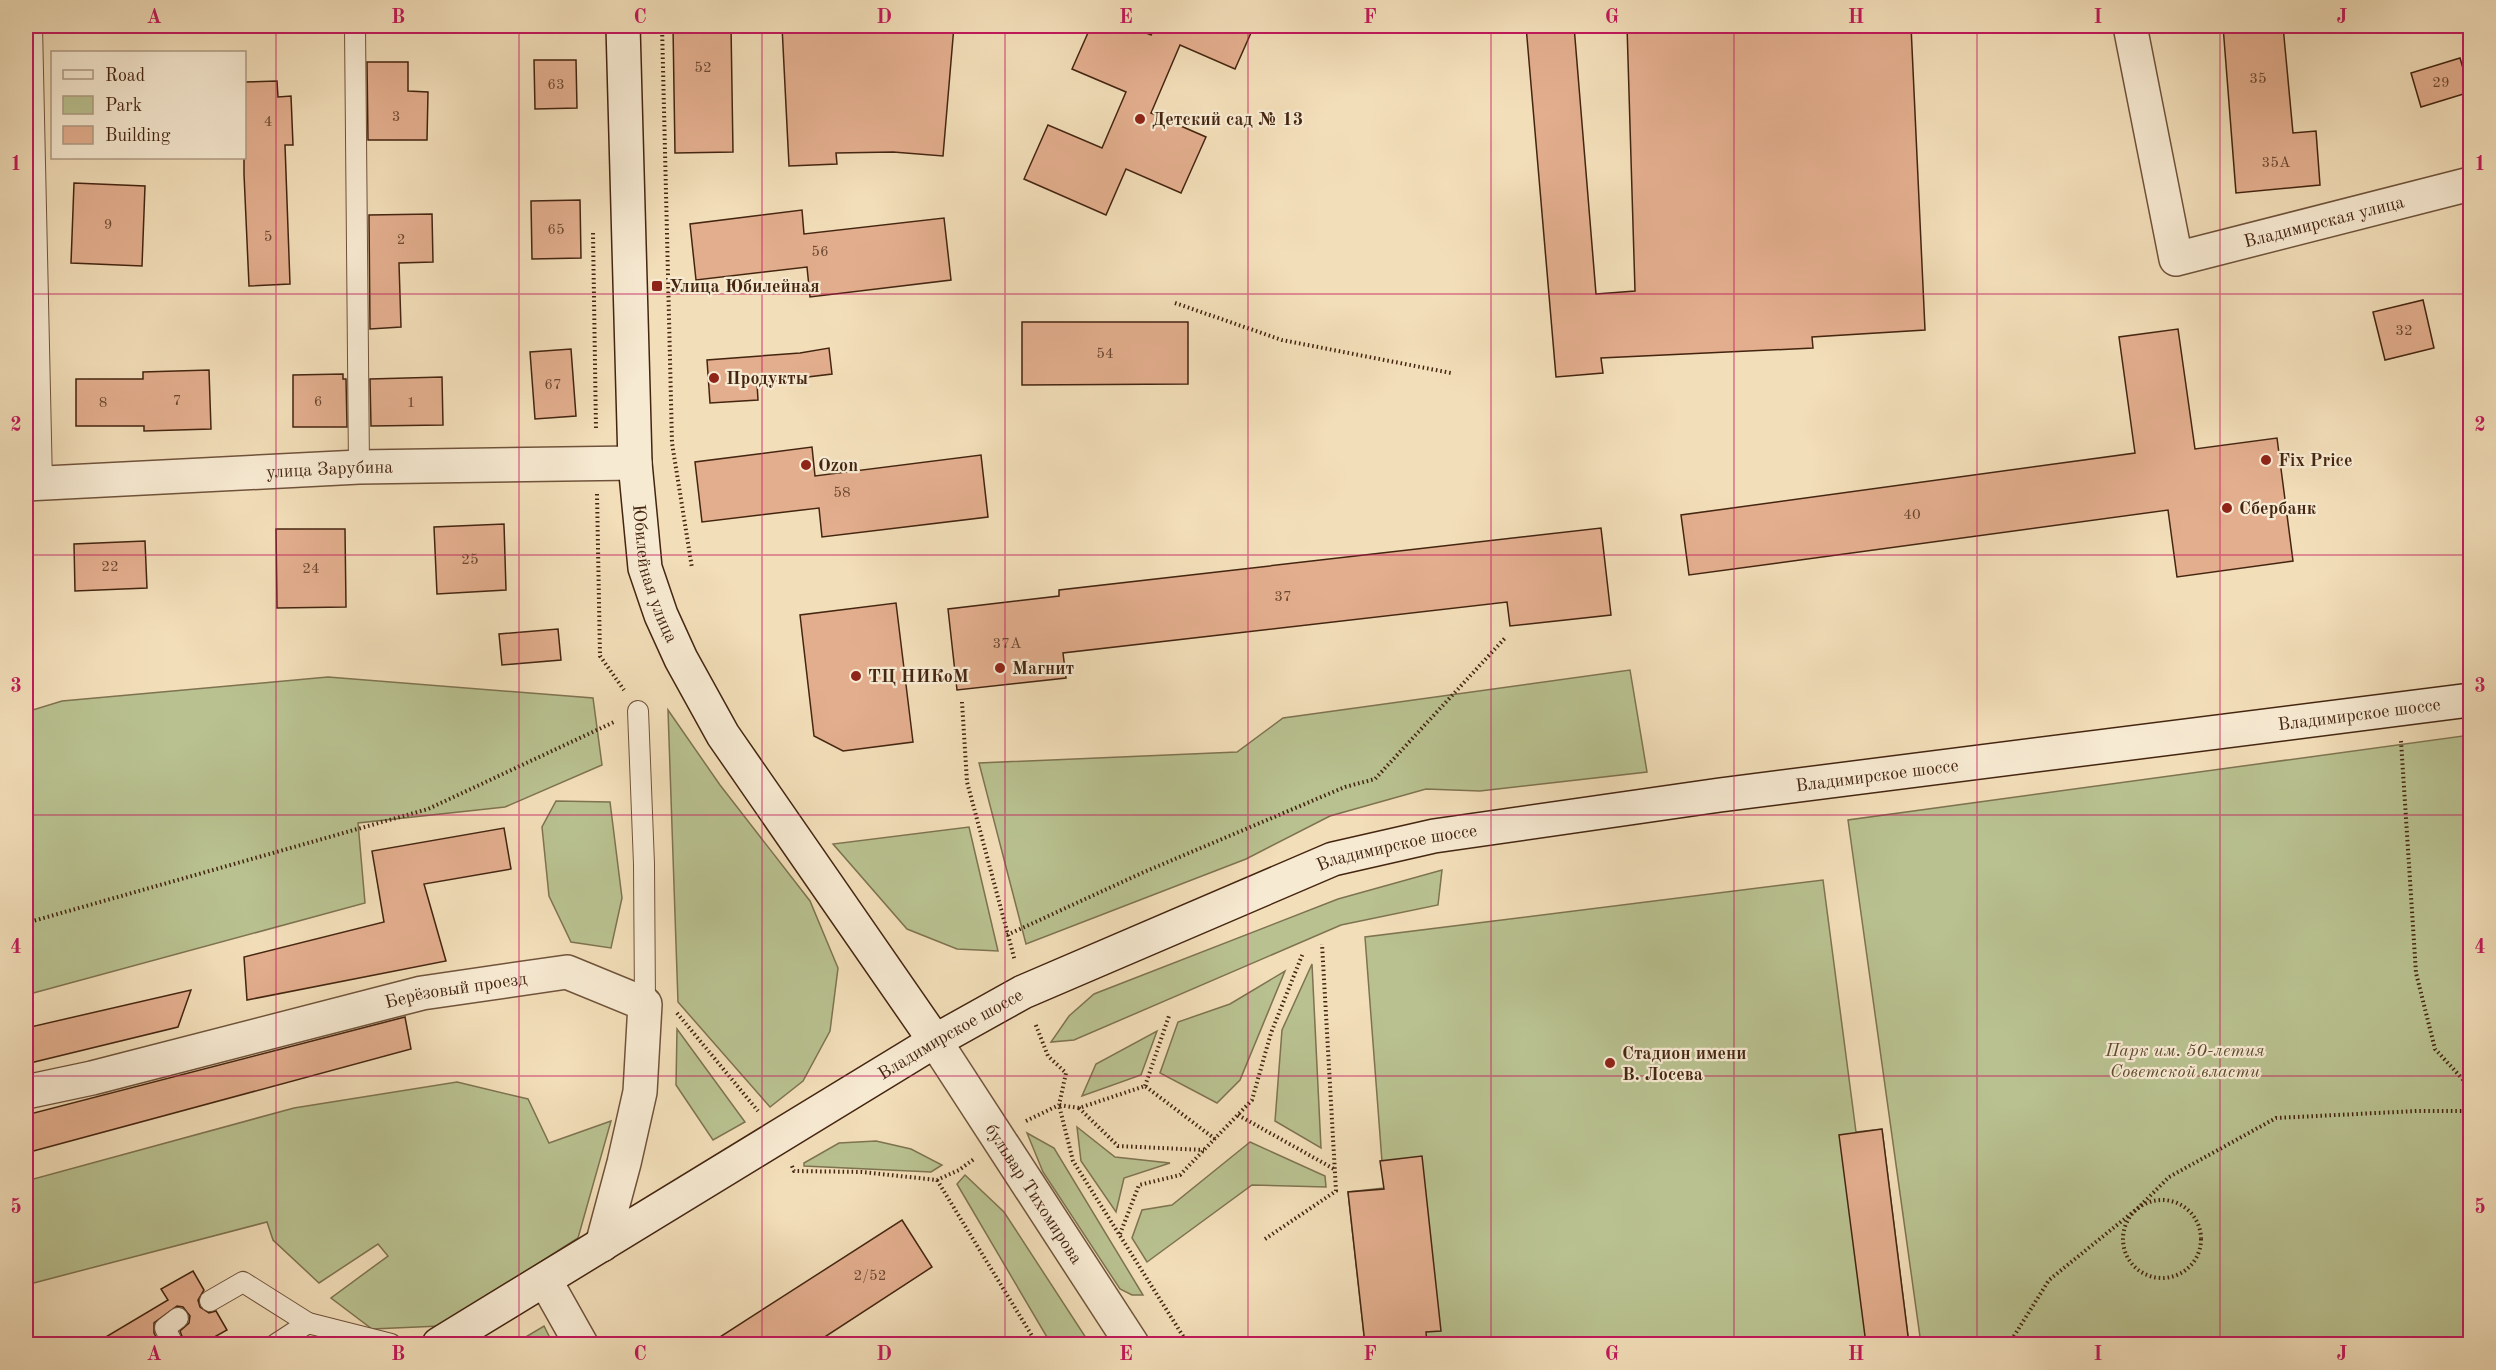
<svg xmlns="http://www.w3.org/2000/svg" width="2496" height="1370" viewBox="0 0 2496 1370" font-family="'Old Standard TT',serif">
<rect width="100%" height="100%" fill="#f2deb9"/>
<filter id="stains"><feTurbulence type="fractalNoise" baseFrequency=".00333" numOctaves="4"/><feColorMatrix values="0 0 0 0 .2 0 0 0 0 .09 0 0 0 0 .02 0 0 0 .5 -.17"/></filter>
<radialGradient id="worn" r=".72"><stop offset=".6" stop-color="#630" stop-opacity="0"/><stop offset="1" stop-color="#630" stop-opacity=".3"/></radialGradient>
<g fill="#b9c190" stroke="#7e7350" stroke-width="1.5">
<polygon points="1630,670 1647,772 1480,791 1426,789 1330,816 1246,859 1026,944 979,763 1237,752 1283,718"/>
<polygon points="328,677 593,698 602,765 505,807 358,823 365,903 26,995 26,712 62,701"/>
<polygon points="668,710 720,785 810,901 838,968 830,1031 803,1081 770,1107 678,1002"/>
<polygon points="2470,735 2470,1344 1921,1344 1848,820"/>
<polygon points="556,801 610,802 622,898 611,948 571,942 549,896 542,827"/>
<polygon points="969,827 998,951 957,949 907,929 833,844"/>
<polygon points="1442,870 1438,905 1341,925 1074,1040 1051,1042 1069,1016 1094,994 1338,899"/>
<polygon points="1823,880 1856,1132 1882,1129 1909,1344 1365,1344 1348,1192 1384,1188 1365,937"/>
<polygon points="1312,964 1321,1148 1275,1121 1282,1030"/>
<polygon points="1285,971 1240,1080 1217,1103 1160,1073 1178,1022 1230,1004"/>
<polygon points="677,1029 745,1122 713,1140 676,1085"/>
<polygon points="1157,1031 1141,1075 1082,1096 1096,1064"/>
<polygon points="457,1082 528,1099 549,1143 611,1121 578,1238 440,1326 372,1329 331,1298 388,1256 378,1244 319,1283 273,1240 267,1222 26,1285 26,1181 294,1108"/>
<polygon points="1077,1127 1115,1157 1170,1163 1124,1178 1116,1212 1081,1161"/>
<polygon points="1027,1133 1054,1148 1143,1295 1132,1295 1120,1289 1043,1172"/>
<polygon points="876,1141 911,1149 942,1165 931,1172 804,1166 804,1163 839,1143"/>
<polygon points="1250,1142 1325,1176 1326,1187 1252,1185 1147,1262 1132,1238 1142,1210 1172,1205"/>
<polygon points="965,1175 1004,1212 1090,1344 1051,1344 957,1184"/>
<polygon points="544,1326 553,1344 514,1344"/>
</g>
<g fill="#e3ae8e" stroke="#442510" stroke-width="1.5">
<polygon points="673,26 731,26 733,152 675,153"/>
<polygon points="782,26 954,26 943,156 893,152 836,153 837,164 789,166"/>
<polygon points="1091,26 1130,26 1151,35 1152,33 1136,26 1254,26 1235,69 1180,45 1151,113 1206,137 1181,193 1126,169 1106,215 1024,179 1048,125 1102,148 1126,92 1072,69"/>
<polygon points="1526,26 1574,26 1596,294 1635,291 1627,26 1911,26 1925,330 1812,337 1813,348 1601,358 1603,373 1556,377"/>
<polygon points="2223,26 2283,26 2293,133 2316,131 2320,185 2236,193"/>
<polygon points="2460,58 2470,92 2421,107 2411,73"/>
<polygon points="534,60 576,60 577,108 535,109"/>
<polygon points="367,62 408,62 408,91 428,92 427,140 368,140"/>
<polygon points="277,81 278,97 291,96 293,145 285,145 290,284 249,286 244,174 244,82"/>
<polygon points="74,183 145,186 142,266 71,263"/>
<polygon points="580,200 581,258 532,259 531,201"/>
<polygon points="802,210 804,234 944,218 951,280 810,297 807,267 696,280 690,224"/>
<polygon points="432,214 433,262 399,263 401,327 370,329 369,215"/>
<polygon points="2423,300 2434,348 2385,360 2373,312"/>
<polygon points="1022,322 1188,322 1188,384 1022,385"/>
<polygon points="2178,329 2195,449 2277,438 2293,561 2177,577 2168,510 1689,575 1681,515 2135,453 2119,337"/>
<polygon points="829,348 832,374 757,383 758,400 710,403 707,360 800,353"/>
<polygon points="571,349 576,416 535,419 530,352"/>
<polygon points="209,370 211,429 144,431 144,426 76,426 76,379 143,379 143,372"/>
<polygon points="343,374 343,379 346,379 347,427 293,427 293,375"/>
<polygon points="442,377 443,425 371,426 370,379"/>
<polygon points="812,447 815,476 981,455 988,517 822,537 819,508 702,522 695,462"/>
<polygon points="504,524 506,590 437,594 434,527"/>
<polygon points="1601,528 1611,615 1510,626 1507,602 1063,653 1066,678 957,690 948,609 1059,596 1059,590"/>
<polygon points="276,529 345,529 346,607 277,608"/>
<polygon points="145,541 147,588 75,591 74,544"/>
<polygon points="896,603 913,742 843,751 814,736 800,615"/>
<polygon points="558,629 561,660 502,665 499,634"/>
<polygon points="504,828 511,869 424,884 446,961 247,1000 244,957 384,922 372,851"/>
<polygon points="191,990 178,1027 26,1064 26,1028"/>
<polygon points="405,1017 411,1049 26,1153 26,1115"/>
<polygon points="1882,1129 1909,1344 1866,1344 1839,1135"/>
<polygon points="1422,1156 1441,1331 1426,1332 1427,1344 1365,1344 1348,1192 1384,1189 1380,1161"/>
<polygon points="902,1220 932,1267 814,1344 709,1344"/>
<polygon points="193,1271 204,1290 198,1300 200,1307 209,1313 216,1311 227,1330 202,1344 185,1344 180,1331 189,1323 190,1316 183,1307 177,1306 154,1323 154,1333 160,1344 94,1344 168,1300 161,1289"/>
</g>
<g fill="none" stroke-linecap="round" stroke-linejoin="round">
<g stroke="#70533a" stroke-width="22">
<g id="service">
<polyline points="32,26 42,484"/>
<polyline points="355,26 359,467"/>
<polyline points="638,711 644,864 645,1004"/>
<polyline points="210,1301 243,1282 308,1323"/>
<polyline points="173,1344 165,1328 178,1318"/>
<polyline points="276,1344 308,1323 391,1344"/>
</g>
</g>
<g stroke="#70533a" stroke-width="36">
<g id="minor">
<path id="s1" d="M2130 26 2176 259 2470 184"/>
<path id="s2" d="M26 484 359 467 635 463"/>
<path id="s3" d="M26 1092 92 1078 422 993 567 972 645 1004 640 1092 624 1163 602 1245"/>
<polyline points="545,1280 581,1344"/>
</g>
</g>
<g stroke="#70533a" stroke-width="36">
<g id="tertiary">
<path id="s4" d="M935 1041 1132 1344"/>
</g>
</g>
<g stroke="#442510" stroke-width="36">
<g id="secondary">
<path id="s5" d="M623 26 635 463 645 568 661 615 681 659 723 735 935 1041"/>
<path id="s6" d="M439 1344 935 1041 1023 992 1333 859 1434 836 1720 795 2470 700"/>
</g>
</g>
<g stroke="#442510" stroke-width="4" stroke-dasharray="1.5 3" stroke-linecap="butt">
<polyline points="662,26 672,443 692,568"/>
<polyline points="593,233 596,430"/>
<polyline points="1175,303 1282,340 1451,373"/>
<polyline points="597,494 600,656 624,690"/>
<polyline points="962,702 967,782 1015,961"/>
<polyline points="2401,741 2416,973 2435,1049 2470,1087"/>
<polyline points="26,923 428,809 614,722"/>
<polyline points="1007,935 1144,872 1345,787 1375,779 1506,637"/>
<polyline points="677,1013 758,1111"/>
<polyline points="1145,1086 1169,1016"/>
<polyline points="1079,1108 1118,1146 1204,1150"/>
<polyline points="1238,1115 1334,1169"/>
<polyline points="1026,1121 1059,1105 1066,1073 1048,1056 1035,1023"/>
<polyline points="792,1166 794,1171 862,1172 937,1180 959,1170 974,1159"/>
<polyline points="937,1180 1037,1344"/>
<circle cx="2162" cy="1239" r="39"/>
<polyline points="1120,1234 1139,1185 1180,1175 1252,1100 1271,1033 1303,953"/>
<polyline points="1265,1239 1336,1191 1322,944"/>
<polyline points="1188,1344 1073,1161 1059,1105 1079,1108 1145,1086 1215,1139"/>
<polyline points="2009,1344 2049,1280 2138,1208 2169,1177 2276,1118 2417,1111 2470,1111"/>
</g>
<use href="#service" stroke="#f7ead2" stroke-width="20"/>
<use href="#minor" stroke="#f7ead2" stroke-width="33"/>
<use href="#tertiary" stroke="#f7ead2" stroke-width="33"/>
<use href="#secondary" stroke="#f7ead2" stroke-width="33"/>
</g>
<path fill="none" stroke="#c2185b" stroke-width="1.5" stroke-opacity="0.55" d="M276 26V1344M519 26V1344M762 26V1344M1005 26V1344M1248 26V1344M1491 26V1344M1734 26V1344M1977 26V1344M2220 26V1344M26 294H2470M26 555H2470M26 815H2470M26 1076H2470"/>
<g fill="#8f2418" stroke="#f7ead2" stroke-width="2">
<circle cx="1140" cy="119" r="6"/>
<rect x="651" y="280" width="12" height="12" rx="3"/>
<circle cx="714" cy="378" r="6"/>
<circle cx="2266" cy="460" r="6"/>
<circle cx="806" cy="465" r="6"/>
<circle cx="2227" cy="508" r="6"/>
<circle cx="1000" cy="668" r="6"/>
<circle cx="856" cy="676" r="6"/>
<circle cx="1610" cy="1063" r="6"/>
</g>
<g text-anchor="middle" stroke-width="4.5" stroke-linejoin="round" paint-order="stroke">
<g font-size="15" fill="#6c4730">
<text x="703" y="72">52</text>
<text x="2258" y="83">35</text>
<text x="2441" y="87">29</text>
<text x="556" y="89">63</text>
<text x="396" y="121">3</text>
<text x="268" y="126">4</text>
<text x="2276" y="167">35А</text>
<text x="108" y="229">9</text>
<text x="556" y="234">65</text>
<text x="268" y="241">5</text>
<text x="401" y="244">2</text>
<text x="820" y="256">56</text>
<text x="2404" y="335">32</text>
<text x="1105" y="358">54</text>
<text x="553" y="389">67</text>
<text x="177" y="405">7</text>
<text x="318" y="406">6</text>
<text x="103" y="407">8</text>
<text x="411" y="407">1</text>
<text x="842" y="497">58</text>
<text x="1912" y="519">40</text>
<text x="470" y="564">25</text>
<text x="110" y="571">22</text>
<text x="311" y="573">24</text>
<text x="1283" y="601">37</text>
<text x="1007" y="648">37А</text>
<text x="870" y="1280">2/52</text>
</g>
<g font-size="18" font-weight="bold" fill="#442510" stroke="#f7ead2" text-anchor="start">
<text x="1152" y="125">Детский сад № 13</text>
<text x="669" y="292">Улица Юбилейная</text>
<text x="726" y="384">Продукты</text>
<text x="2278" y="466">Fix Price</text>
<text x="818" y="471">Ozon</text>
<text x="2239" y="514">Сбербанк</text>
<text x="1012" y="674">Магнит</text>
<text x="868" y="682">ТЦ НИКоМ</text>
<text x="1622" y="1059">Стадион имени<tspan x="1622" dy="21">В. Лосева</tspan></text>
</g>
<g font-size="18" fill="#442510" stroke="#f7ead2">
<text dy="6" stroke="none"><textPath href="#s1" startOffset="390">Владимирская улица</textPath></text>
<text dy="6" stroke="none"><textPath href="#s2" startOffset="304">улица Зарубина</textPath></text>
<text dy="6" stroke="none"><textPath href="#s5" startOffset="550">Юбилейная улица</textPath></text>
<text dy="6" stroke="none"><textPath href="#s6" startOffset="2056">Владимирское шоссе</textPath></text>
<text dy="6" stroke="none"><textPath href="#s6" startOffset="1570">Владимирское шоссе</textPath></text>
<text dy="6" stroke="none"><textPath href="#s6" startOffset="1084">Владимирское шоссе</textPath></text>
<text dy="6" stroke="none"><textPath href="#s3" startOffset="442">Берёзовый проезд</textPath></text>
<text dy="6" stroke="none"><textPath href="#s6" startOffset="598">Владимирское шоссе</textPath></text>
<text dy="6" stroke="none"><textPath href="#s4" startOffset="182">бульвар Тихомирова</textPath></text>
</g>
<g font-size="18" font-style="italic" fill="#614c30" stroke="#f7ead2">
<text x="2185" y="1056">Парк им. 50-летия<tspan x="2185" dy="21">Советской власти</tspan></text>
</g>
</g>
<rect width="2496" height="1370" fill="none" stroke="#f2deb9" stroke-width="66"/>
<rect x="51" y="51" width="195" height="108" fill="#f7ead2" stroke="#af9b84" stroke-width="1.5"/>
<rect x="63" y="70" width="30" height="9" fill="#f7ead2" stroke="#af9b84" stroke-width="1.5"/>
<text x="105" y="81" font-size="18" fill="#442510">Road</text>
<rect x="63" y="96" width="30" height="18" fill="#b9c190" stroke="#af9b84" stroke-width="1.5"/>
<text x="105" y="111" font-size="18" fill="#442510">Park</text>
<rect x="63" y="126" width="30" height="18" fill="#e3ae8e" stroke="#af9b84" stroke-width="1.5"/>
<text x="105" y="141" font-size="18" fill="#442510">Building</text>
<rect x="33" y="33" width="2430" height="1304" fill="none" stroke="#c2185b" stroke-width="2"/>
<g font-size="20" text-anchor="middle" font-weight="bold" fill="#c2185b">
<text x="154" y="23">A</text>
<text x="398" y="23">B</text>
<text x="640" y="23">C</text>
<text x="884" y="23">D</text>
<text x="1126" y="23">E</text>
<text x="1370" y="23">F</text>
<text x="1612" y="23">G</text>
<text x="1856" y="23">H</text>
<text x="2098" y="23">I</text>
<text x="2342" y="23">J</text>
<text x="16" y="170">1</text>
<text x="2480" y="170">1</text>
<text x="16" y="431">2</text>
<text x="2480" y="431">2</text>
<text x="16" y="692">3</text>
<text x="2480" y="692">3</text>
<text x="16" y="953">4</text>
<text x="2480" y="953">4</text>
<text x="16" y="1213">5</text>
<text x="2480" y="1213">5</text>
<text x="154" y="1360">A</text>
<text x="398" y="1360">B</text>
<text x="640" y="1360">C</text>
<text x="884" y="1360">D</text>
<text x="1126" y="1360">E</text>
<text x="1370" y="1360">F</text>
<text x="1612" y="1360">G</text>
<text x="1856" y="1360">H</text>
<text x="2098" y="1360">I</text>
<text x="2342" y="1360">J</text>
</g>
<rect width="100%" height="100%" filter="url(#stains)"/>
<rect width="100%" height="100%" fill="url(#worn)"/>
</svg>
